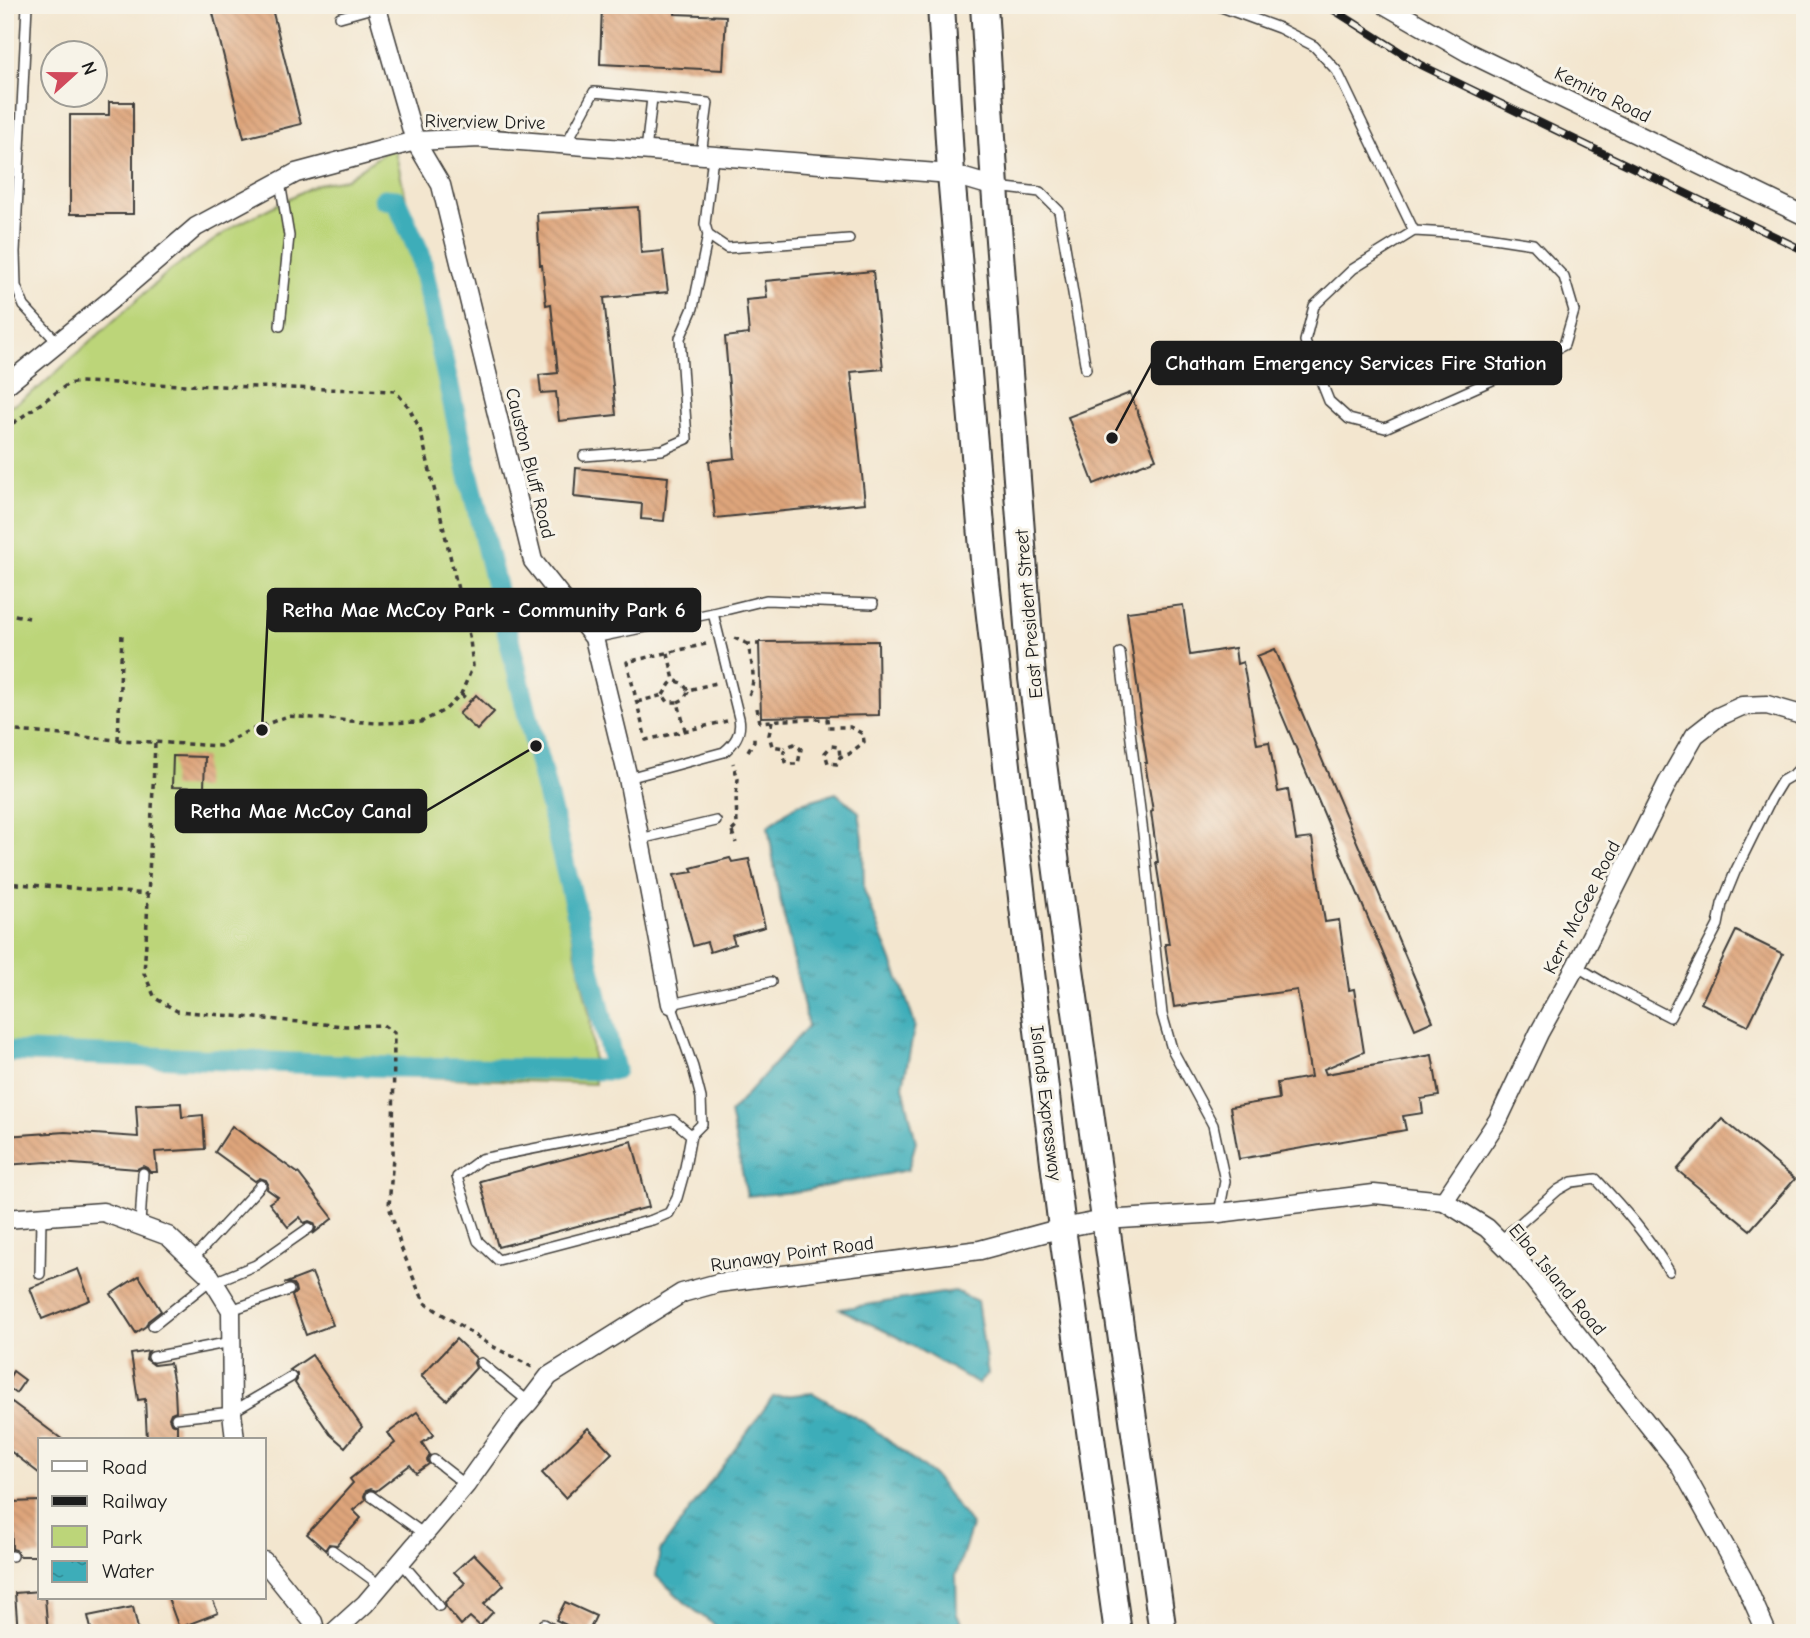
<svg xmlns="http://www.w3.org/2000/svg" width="1810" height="1638" viewBox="0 0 1810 1638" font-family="'Comic Neue',sans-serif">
<defs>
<pattern id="water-ripples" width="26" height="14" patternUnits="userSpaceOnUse" patternTransform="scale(1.75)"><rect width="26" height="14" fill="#3dadb9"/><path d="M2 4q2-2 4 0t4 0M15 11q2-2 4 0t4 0" fill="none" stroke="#328c96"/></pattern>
<pattern id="building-back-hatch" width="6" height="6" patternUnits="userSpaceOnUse" patternTransform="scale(1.75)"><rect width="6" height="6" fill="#dea57b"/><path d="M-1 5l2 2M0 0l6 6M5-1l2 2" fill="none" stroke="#be8d6a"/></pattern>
</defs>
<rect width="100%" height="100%" fill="#f7f3e8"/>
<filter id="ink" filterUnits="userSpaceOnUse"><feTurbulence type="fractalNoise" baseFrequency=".0143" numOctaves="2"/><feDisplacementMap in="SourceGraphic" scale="14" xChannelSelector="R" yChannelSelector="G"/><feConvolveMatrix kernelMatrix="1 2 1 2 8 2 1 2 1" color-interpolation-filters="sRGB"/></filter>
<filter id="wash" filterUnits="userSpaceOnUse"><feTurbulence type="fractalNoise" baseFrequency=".00686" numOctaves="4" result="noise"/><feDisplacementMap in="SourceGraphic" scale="28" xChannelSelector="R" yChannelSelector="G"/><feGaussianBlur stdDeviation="1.57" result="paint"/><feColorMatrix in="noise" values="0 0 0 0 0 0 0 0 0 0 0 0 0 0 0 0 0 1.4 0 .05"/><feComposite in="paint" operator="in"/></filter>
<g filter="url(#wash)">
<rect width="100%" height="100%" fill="#f3e6cf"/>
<polygon fill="#bcd579" stroke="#6c784a" stroke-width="2" points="394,146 590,1017 595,1084 5,1060 5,407 16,403 40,387 168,272 236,225 317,184 346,179"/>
<g fill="url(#water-ripples)" stroke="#2c646a" stroke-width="2">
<polygon points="836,793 859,812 863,838 864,890 903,989 915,1025 903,1086 916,1142 908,1170 797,1192 747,1196 730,1113 808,1026 778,889 768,826 798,804"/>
<polygon points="955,1291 977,1301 988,1374 978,1384 897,1337 840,1309"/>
<polygon points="813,1393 867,1424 934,1476 972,1526 956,1575 957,1615 968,1633 725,1633 689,1606 656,1576 660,1551 773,1397"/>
</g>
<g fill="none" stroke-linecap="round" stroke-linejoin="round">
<polyline stroke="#3dadb9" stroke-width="21" points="5,1051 395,1067 615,1070 467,468 420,254 396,200 384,199"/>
</g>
<g id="blocks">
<g fill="url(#building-back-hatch)">
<polygon points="211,5 271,5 301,124 244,138"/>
<polygon points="602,5 675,5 675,14 726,16 723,70 600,64"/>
<polygon points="109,102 133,102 133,214 70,214 70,115 109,115"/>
<polygon points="638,207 641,253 663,251 668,292 604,298 616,415 559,421 556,392 541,393 539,375 558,373 551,304 546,305 542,265 540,265 537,213"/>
<polygon points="873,271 883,369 851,372 865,503 715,518 709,461 735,458 725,337 749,334 746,300 767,298 765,281"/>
<polygon points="1130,393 1156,459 1094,484 1068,417"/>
<polygon points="576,468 668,477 664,521 641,519 642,504 574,497"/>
<polygon points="1183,605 1190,655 1235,648 1237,664 1243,662 1257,744 1269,742 1278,792 1288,790 1296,840 1312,838 1325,922 1339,920 1349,990 1354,989 1364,1052 1324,1069 1326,1074 1432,1055 1439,1096 1421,1099 1423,1113 1403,1116 1406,1130 1239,1159 1230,1107 1279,1099 1277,1083 1311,1077 1297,990 1174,1007 1165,944 1169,944 1156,862 1158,862 1151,812 1153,811 1145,763 1147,763 1139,713 1141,713 1127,612"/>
<polygon points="878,641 879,715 761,717 759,642"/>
<polygon points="1275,649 1433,1021 1415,1029 1257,656"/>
<polygon points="476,695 494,712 477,730 459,714"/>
<polygon points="173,756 205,757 204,788 172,787"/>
<polygon points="730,858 732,862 749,859 765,927 732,936 735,944 710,952 707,942 693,946 674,875 693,872 691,868"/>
<polygon points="1736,931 1783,954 1748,1026 1701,1003"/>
<polygon points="181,1103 182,1117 203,1115 205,1149 155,1152 157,1172 150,1172 147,1168 143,1166 137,1169 47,1162 5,1165 5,1136 65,1132 138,1137 136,1105"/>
<polygon points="1722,1119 1795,1179 1750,1230 1677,1170"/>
<polygon points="232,1126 299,1174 333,1218 313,1234 316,1228 314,1223 309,1221 304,1223 300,1217 288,1227 269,1203 278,1197 267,1189 268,1184 266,1180 260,1178 255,1181 215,1152"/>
<polygon points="632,1141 649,1207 498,1247 480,1181"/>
<polygon points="78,1269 90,1300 42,1319 30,1288"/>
<polygon points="312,1273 333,1325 306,1335 292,1296 296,1292 295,1287 293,1284 286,1283"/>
<polygon points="139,1276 161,1311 148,1321 146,1326 136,1333 111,1294"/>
<polygon points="456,1339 476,1358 474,1363 476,1368 447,1400 421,1376"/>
<polygon points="149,1351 147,1354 146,1359 154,1365 170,1363 175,1390 176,1411 171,1413 169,1418 171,1423 177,1425 177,1440 147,1440 145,1399 138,1400 131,1354"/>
<polygon points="312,1355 362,1427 345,1447 330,1434 295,1383 297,1380 297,1374 290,1370"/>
<polygon points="13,1371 25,1380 16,1393 5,1385"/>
<polygon points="12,1402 63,1440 40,1440 40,1474 5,1447 5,1411"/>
<polygon points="417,1412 434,1435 422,1443 430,1455 427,1460 429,1464 416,1473 410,1465 376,1491 371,1489 366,1491 364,1496 365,1500 353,1510 361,1518 337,1545 329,1544 325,1550 307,1534 353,1483 350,1479 395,1443 388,1433"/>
<polygon points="588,1428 612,1453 565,1498 542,1473"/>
<polygon points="40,1501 40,1556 19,1556 16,1550 12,1549 11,1502"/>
<polygon points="474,1554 504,1585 484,1604 493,1612 480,1626 470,1617 461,1625 446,1607 445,1602 465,1583 454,1572"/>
<polygon points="40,1591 40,1598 45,1598 48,1633 18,1633 15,1593"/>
<polygon points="168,1598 212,1598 218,1613 179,1628"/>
<polygon points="565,1602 596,1616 588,1633 583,1633 556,1620"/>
<polygon points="133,1607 139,1633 92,1633 88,1616"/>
</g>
</g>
</g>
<g filter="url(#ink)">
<use href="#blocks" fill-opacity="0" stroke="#3c3a37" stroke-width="2"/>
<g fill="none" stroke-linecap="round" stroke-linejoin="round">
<g stroke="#3c3a37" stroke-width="12">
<g id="lane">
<polyline points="27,5 15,252 16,286 24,306 59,344"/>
<polyline points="1216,5 1279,28 1314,46 1337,71 1414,231"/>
<polyline points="340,17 376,7"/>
<polyline points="566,144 594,92 708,103 701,155"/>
<polyline points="646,151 652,98"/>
<polyline points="713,156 705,224 708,235 727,248 849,239"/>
<polyline points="280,182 289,236 280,326"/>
<polyline points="997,187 1040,192 1059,211 1086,369"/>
<polygon points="1414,231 1467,234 1533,244 1564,277 1574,311 1564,345 1515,370 1385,428 1349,419 1329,401 1305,341 1314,306 1353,269"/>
<polyline points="584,456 662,450 687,439 680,338 693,308 708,235"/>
<polyline points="713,613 766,600 873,604"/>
<path d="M594 638 713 613 739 718C742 733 735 743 724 752L628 778"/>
<polyline points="1120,653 1143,833 1162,1014 1172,1049 1213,1125 1225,1181 1219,1213"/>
<polyline points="640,839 716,821"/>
<polyline points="1576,966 1606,984 1670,1017 1718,925 1722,904 1735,872 1771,799 1782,781 1794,774 1805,763"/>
<polyline points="691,1135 673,1120 634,1129 481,1159 457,1177 478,1241 498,1260 652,1220 669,1213 677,1198 684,1173 691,1135 702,1124 701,1098 693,1067 671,1004 771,982"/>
<polyline points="140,1225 143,1173"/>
<path d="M1500 1241 1558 1190 1572 1182 1596 1179C1623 1208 1649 1237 1669 1271"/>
<polyline points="193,1259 261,1185"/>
<polyline points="40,1274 41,1217"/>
<polyline points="214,1282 256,1265 309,1228"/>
<polyline points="231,1310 289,1290"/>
<polyline points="153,1326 212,1279"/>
<polyline points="153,1357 231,1342"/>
<polyline points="481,1363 529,1402"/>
<polyline points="176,1418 232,1412 291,1377"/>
<polyline points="434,1460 466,1485"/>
<polyline points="371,1496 424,1534"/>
<polyline points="332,1550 381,1586"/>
<polyline points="5,1556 12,1556"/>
<polyline points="401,1562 439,1606"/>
<polyline points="540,1633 544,1624 559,1633"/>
</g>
</g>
<g stroke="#3c3a37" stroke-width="21">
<g id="street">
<polyline points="376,5 415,141 441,185 533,561 594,638 628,778 671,1004"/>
<polyline points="1385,5 1467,52 1805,216"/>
<polyline points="5,386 112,299 196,227 296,173 415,141 480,138 951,174 995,187"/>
<polyline points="1444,1201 1498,1120 1539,1033 1576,966 1668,782 1695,735 1718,717 1742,706 1767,705 1805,716"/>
<polyline points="5,1219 103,1212 168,1236 210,1276 231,1310 232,1412 235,1440"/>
<polyline points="264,1561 313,1622 316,1633"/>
<polyline points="333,1633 365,1604 466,1485 514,1418 529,1402 549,1376 682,1293 718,1283 980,1250 1062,1228 1104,1220 1219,1213 1374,1194 1444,1201 1487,1228 1516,1257 1679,1464 1743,1579 1767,1633"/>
</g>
</g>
<g stroke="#3c3a37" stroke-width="30">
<g id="primary">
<polyline points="941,5 951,174 985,572 1024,915 1062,1228 1118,1633"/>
<polyline points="984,5 995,187 1032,678 1064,926 1163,1633"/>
</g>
</g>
<g stroke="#3c3a37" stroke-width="3.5" stroke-dasharray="5 5" stroke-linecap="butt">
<polyline points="5,429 68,384 80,382 395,391 408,406 420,429 470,640 473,666 461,694 445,710 421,722 376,723 288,716 246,732 220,746 118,740 5,730"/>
<polyline points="5,613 29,618"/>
<polyline points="734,638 748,644"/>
<polyline points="706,644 627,662 646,740 727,721"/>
<polyline points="668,653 674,680 682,683 688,690"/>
<polyline points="461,694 470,702"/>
<polyline points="663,695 670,684 674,680"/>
<path d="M749 695C757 679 751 661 748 644H760"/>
<polyline points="637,702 663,695 668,702 678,702 685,730"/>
<polyline points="678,702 684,699 688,692 688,690 716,683"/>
<polyline points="757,708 760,722 780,720 827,719 828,727 850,727 863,734 864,742 849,754 840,757 837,764 828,763 825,753 831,746 839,747 840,757"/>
<polyline points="772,721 769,735 772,746 785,748 783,756 787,764 798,764 801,749 794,744 785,748"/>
<polyline points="118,740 122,633"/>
<polyline points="155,743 146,942 144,973 155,998 177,1011 345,1026 383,1025 394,1033 393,1157 389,1206 401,1247 417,1287 425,1303 490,1345 534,1368"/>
<polyline points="748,751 754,741 754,736"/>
<polyline points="732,831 737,826 736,795 738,779 733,763"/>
<polyline points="732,832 736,843"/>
<polyline points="5,883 148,894"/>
</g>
<use href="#lane" stroke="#fff" stroke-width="9"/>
<use href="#street" stroke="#fff" stroke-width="18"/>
<use href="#primary" stroke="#fff" stroke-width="26"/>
<g stroke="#1c1c1c" stroke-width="8">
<polyline id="rail" points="1326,5 1419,64 1805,251"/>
</g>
<use href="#rail" stroke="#f7f3e8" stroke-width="5" stroke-dasharray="16" stroke-linecap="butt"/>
</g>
</g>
<g text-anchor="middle" stroke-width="6" stroke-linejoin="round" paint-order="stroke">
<g font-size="19" fill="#1c1c1c" stroke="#f7f3e8">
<text transform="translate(1603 94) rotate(26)" y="7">Kemira Road</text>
<text transform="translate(485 121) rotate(1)" y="7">Riverview Drive</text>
<text transform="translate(531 463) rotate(76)" y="7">Causton Bluff Road</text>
<text transform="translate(1028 614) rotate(-95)" y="7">East President Street</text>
<text transform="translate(1581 907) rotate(-63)" y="7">Kerr McGee Road</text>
<text transform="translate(1047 1103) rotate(83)" y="7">Islands Expressway</text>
<text transform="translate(792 1253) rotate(-8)" y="7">Runaway Point Road</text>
<text transform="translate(1558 1279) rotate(50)" y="7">Elba Island Road</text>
</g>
</g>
<path fill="none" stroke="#1c1c1c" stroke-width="2.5" d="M1112 438L1152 363M262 730L268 610M536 746L426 811"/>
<g fill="#1c1c1c" stroke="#f7f3e8" stroke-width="2.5">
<circle cx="1112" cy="438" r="7"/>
<circle cx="262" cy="730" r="7"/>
<circle cx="536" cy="746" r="7"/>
</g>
<g fill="#1c1c1c" stroke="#1c1c1c" stroke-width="2.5">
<rect x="1152" y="342" width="409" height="42" rx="7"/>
<rect x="268" y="589" width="432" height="42" rx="7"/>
<rect x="176" y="790" width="250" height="42" rx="7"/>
</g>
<g font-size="21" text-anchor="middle" font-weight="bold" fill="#fff">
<text x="1356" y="370">Chatham Emergency Services Fire Station</text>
<text x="484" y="617">Retha Mae McCoy Park - Community Park 6</text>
<text x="301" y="818">Retha Mae McCoy Canal</text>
</g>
<rect width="1810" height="1638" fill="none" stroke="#f7f3e8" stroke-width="28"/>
<rect x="38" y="1438" width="228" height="161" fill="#f7f3e8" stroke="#9f9d96" stroke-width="2"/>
<rect x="52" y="1461" width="35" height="10" fill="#ffffff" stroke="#9f9d96" stroke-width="2"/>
<text x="102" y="1474" font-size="21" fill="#1c1c1c">Road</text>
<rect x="52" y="1496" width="35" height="10" fill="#1c1c1c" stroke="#9f9d96" stroke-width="2"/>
<text x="102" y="1508" font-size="21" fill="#1c1c1c">Railway</text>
<rect x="52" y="1526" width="35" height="21" fill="#bcd579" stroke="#9f9d96" stroke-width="2"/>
<text x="102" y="1544" font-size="21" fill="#1c1c1c">Park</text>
<rect x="52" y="1561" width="35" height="21" fill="url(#water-ripples)" stroke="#9f9d96" stroke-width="2"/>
<text x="102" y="1578" font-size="21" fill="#1c1c1c">Water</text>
<g transform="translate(74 74) rotate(69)"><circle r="33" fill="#f7f3e8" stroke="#9f9d96" stroke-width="2"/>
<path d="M0-5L12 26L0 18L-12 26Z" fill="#d1495b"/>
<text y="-10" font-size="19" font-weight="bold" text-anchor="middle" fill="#1c1c1c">N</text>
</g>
</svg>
